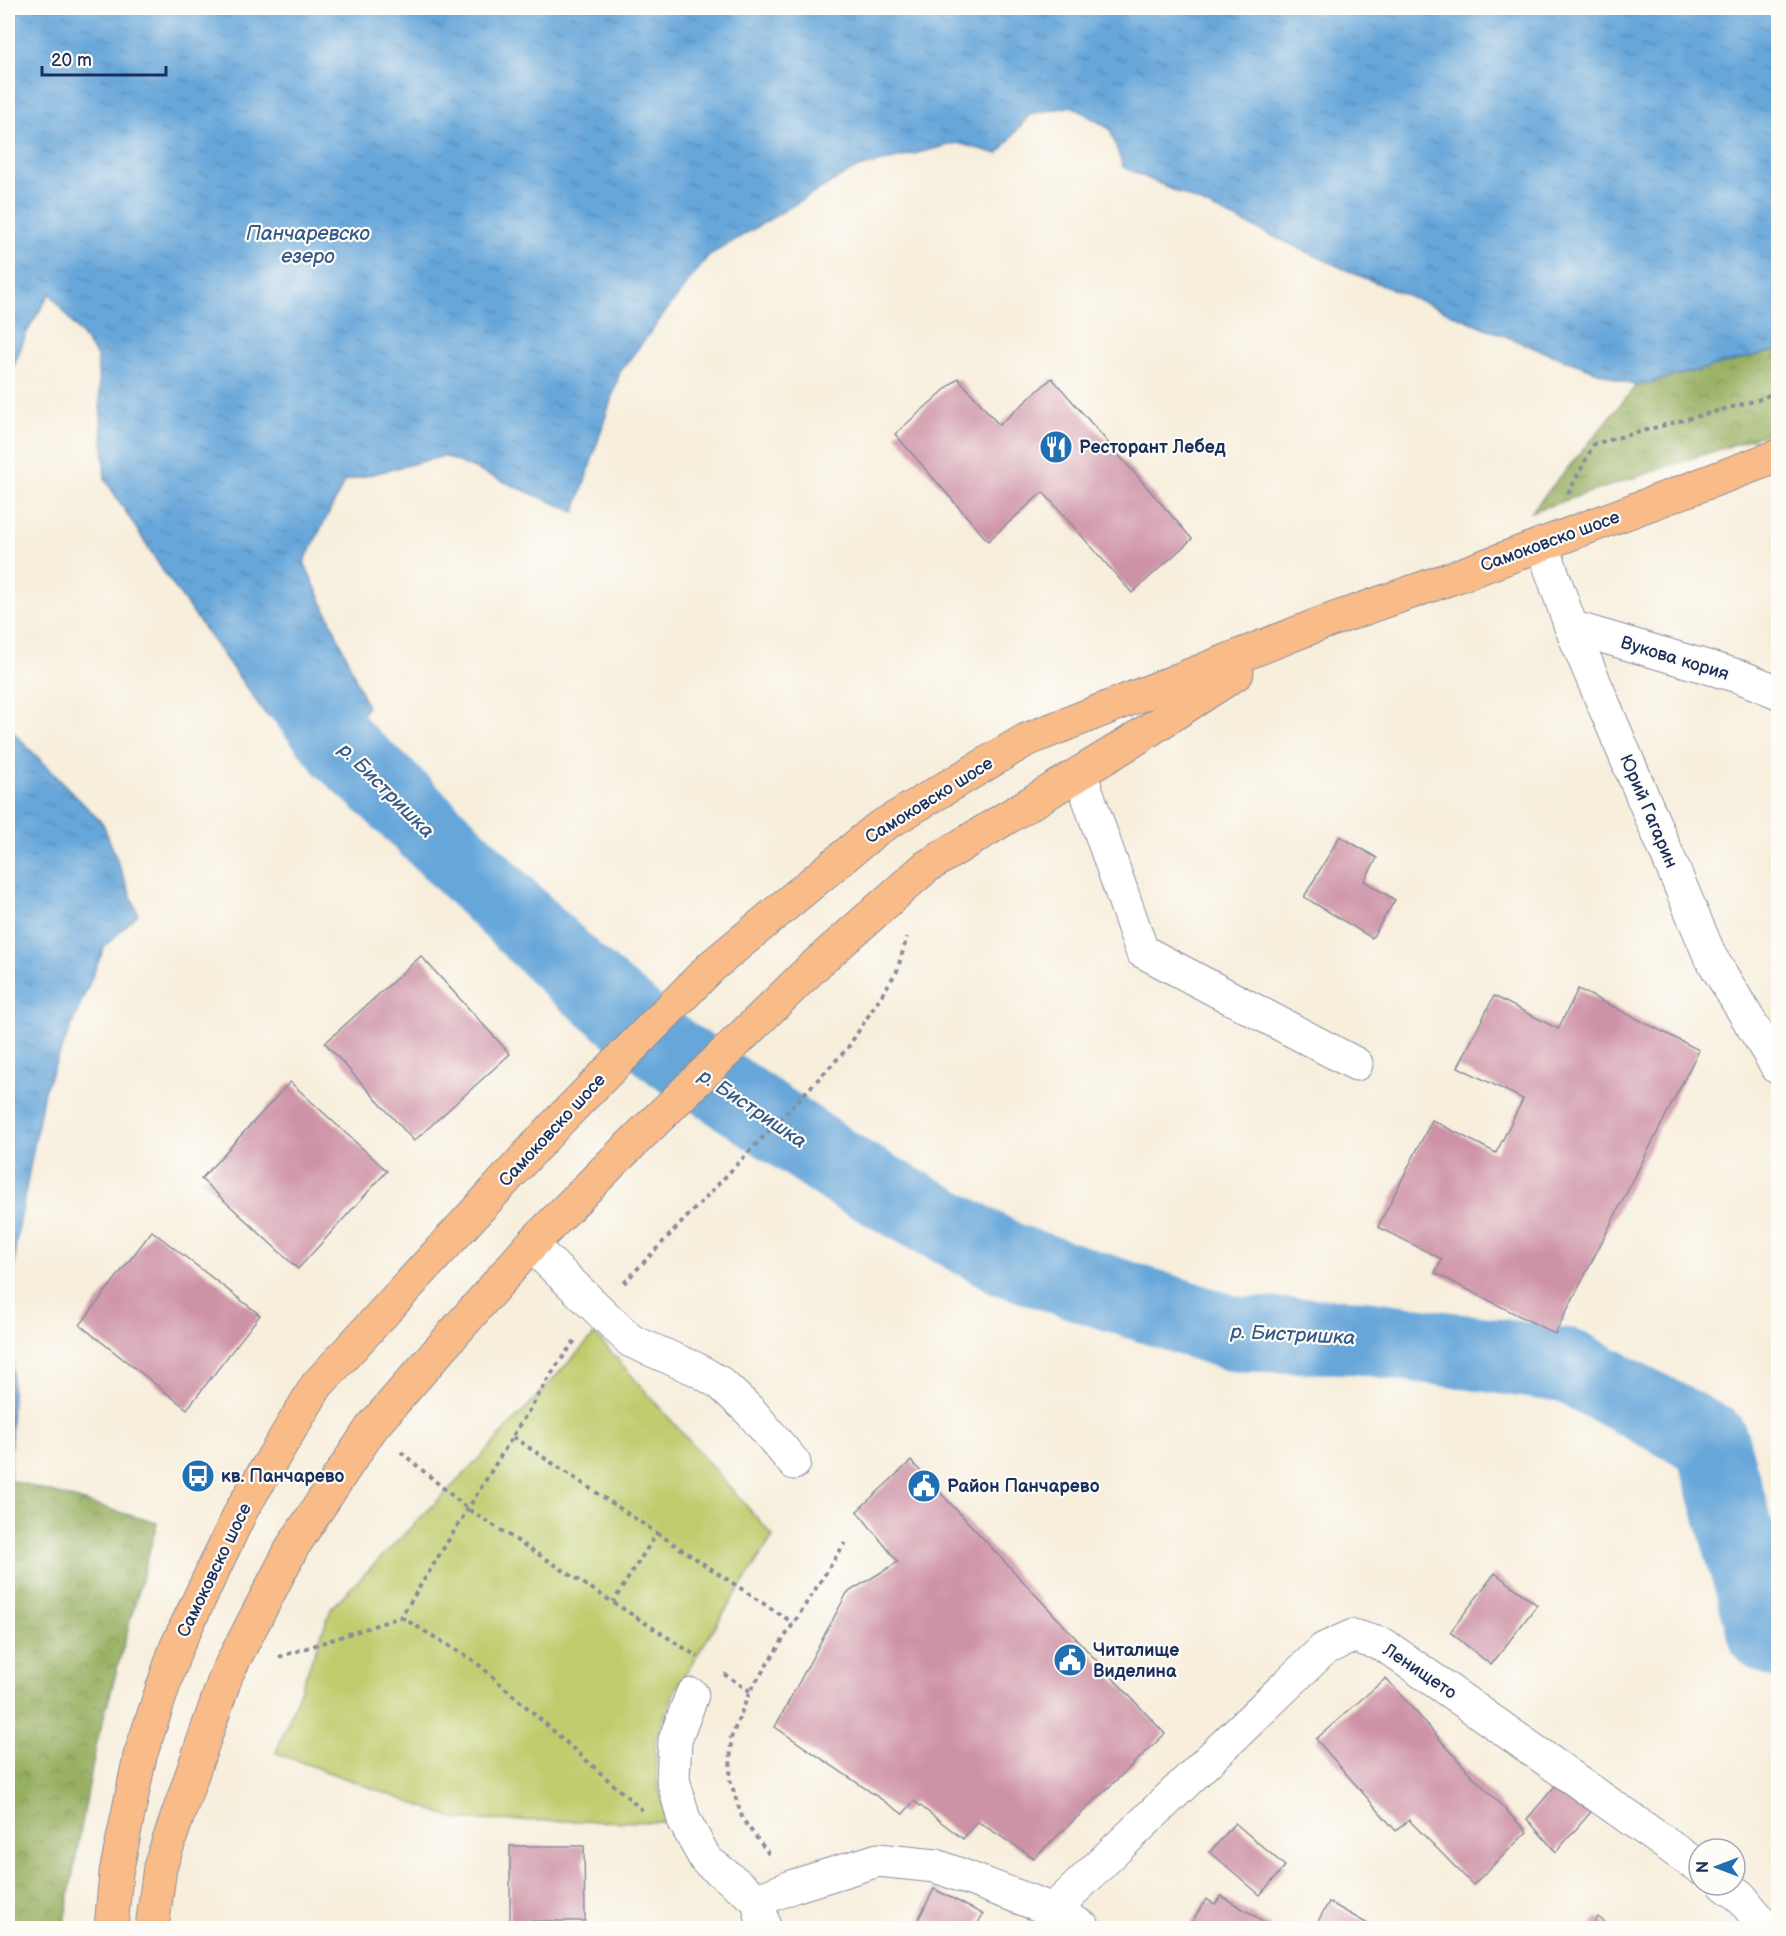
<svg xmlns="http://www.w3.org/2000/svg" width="1786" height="1936" viewBox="0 0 1786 1936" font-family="'Balsamiq Sans',sans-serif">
<defs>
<pattern id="forest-crowns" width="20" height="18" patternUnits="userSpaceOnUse" patternTransform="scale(1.5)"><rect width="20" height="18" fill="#97af60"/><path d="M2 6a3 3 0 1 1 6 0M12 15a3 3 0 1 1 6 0" fill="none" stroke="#7a8f52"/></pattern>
<pattern id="water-ripples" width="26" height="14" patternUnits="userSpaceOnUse" patternTransform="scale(1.5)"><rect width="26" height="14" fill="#66a6d9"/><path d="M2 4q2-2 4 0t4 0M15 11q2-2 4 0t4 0" fill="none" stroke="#5388b3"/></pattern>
</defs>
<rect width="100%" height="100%" fill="#fdfcf7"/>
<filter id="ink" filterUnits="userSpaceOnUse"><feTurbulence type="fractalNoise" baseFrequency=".0167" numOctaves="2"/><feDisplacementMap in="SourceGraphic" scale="12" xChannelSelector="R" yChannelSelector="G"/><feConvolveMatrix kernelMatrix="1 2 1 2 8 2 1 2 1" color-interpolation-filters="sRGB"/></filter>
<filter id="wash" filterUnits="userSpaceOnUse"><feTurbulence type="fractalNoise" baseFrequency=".008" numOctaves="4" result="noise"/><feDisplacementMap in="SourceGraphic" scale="24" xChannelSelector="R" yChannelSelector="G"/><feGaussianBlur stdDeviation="1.35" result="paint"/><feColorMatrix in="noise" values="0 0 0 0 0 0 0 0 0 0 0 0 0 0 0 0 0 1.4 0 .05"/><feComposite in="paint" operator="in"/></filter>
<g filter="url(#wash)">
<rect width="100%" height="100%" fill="#f7eedc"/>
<polygon fill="#bfcb6c" stroke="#6d7d65" stroke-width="1.5" points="595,1334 773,1536 676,1688 655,1740 657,1781 669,1822 459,1820 276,1753 332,1607 473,1465"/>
<g fill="url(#forest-crowns)" stroke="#596f5f" stroke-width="1.5">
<polygon points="1778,350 1778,430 1531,512 1636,386"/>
<polygon points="10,1480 157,1523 96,1746 65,1917 65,1928 8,1928 8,1488"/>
</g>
<g fill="url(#water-ripples)" stroke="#406a9c" stroke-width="1.5">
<polygon points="8,8 1778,8 1778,350 1636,386 1544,352 1353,273 1123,167 1110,129 1072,106 1030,114 998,154 957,143 854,169 708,256 620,372 575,512 444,456 345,481 304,562 342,646 367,707 344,750 266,715 165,574 105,479 97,356 50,293 27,332 8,381"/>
<polygon points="8,727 103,824 138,914 105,946 44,1091 15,1248 10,1480 8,1488"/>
</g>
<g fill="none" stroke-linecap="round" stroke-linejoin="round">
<polyline stroke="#66a6d9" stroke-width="75" points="280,669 344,750 388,790 575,973 671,1053 852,1175 1009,1260 1234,1334 1360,1337 1569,1366 1711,1441 1766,1635 1778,1641"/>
</g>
<g id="blocks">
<g fill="#ce92a6">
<polygon points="958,378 999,425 1052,378 1192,539 1132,593 1043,492 988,541 895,434"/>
<polygon points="1340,836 1377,858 1364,881 1395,900 1372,938 1304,897"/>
<polygon points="421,956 510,1054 414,1141 325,1043"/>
<polygon points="1578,989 1699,1050 1555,1334 1435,1273 1442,1259 1378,1227 1432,1120 1496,1153 1523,1099 1458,1067 1494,996 1558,1029"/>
<polygon points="290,1082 387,1171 298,1269 201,1179"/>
<polygon points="152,1231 260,1315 187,1409 80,1325"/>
<polygon points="911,1461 1165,1734 1034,1858 977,1821 963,1839 914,1801 903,1814 775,1727 847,1593 898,1562 857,1511"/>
<polygon points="1495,1573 1537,1605 1491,1665 1450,1632"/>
<polygon points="1386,1678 1466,1769 1527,1832 1473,1885 1409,1820 1396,1831 1316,1739"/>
<polygon points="1555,1786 1591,1812 1556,1852 1527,1819"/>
<polygon points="1235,1823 1285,1866 1260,1895 1210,1852"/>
<polygon points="510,1846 584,1846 585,1921 510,1921"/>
<polygon points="934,1889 983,1914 975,1928 914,1928"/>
<polygon points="1221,1896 1250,1913 1274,1928 1188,1928 1206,1899 1215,1904"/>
<polygon points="1329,1902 1375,1928 1314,1928"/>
<polygon points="1598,1917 1612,1928 1588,1928"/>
</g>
</g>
</g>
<g filter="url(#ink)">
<use href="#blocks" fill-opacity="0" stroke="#898e9d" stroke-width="1.5"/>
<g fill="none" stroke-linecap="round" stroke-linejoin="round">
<g stroke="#898e9d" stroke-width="35">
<g id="minor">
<polyline points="1542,544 1571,627 1710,956 1778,1068"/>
<polyline points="1571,627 1741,677 1778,692"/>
<polyline points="1080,773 1142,951 1356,1064"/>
<polyline points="531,1245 631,1341 696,1369 720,1383 751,1412 794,1463"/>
<polyline points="692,1695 675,1740 673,1779 684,1820 706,1860 758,1900 764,1928"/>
<polyline points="1725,1885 1740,1896 1766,1928"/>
<polyline points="758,1900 794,1886 878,1860 936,1866 1053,1910 1084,1928"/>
<polyline points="1053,1910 1324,1649 1353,1636 1384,1645 1699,1867"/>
</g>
</g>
<g stroke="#898e9d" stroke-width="35">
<g id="major">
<polyline points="111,1928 116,1873 140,1756 176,1648 242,1509 317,1385 559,1121 712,966 877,829 1026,740 1320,624 1463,574 1778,456"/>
<polyline points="152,1928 160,1867 227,1673 293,1546 372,1427 531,1245 609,1166 813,967 926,867 1129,743 1237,673"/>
</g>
</g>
<g stroke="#898e9d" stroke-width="4" stroke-dasharray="4.5 4.5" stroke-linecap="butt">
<polyline points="1568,494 1594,444 1758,400 1778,391"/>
<polyline points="624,1283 847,1049 897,971 907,937"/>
<polyline points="513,1437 657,1533 613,1602"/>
<polyline points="401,1452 468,1509 698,1657"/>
<polyline points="657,1533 793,1623"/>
<polyline points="401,1617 476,1662 642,1810"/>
<polyline points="279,1657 401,1617 555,1368 576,1339"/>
<polyline points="724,1674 750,1691"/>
<polyline points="769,1854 743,1820 730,1780 731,1738 750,1691 845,1543"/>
</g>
<use href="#minor" stroke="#fff" stroke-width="33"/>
<use href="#major" stroke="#f9bc89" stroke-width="33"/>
</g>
</g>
<defs>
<g id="restaurant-disc" transform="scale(1.725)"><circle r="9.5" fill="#1f6fb2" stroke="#fdfcf7"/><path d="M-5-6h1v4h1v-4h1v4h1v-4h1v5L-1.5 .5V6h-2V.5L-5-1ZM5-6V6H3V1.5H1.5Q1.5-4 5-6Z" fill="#fff"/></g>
<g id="bus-disc" transform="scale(1.725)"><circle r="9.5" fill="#1f6fb2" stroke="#fdfcf7"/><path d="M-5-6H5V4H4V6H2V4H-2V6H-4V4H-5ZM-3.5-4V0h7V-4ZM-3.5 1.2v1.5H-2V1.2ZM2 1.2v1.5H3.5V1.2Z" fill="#fff"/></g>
<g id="civic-disc" transform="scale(1.725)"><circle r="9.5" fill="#1f6fb2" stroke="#fdfcf7"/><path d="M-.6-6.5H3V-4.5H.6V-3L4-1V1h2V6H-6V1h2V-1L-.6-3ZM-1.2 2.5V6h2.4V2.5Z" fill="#fff"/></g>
</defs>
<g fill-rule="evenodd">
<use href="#restaurant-disc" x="1056" y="447"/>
<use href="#bus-disc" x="198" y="1476"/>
<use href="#civic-disc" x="924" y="1486"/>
<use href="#civic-disc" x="1070" y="1660"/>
</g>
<g text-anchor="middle" stroke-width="4.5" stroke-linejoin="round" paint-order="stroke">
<g font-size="18" font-weight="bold" fill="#1b2f5e" stroke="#fdfcf7" text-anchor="start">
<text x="1079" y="453">Ресторант Лебед</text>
<text x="221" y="1482">кв. Панчарево</text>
<text x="947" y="1492">Район Панчарево</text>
<text x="1093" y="1656">Читалище<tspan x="1093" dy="21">Виделина</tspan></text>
</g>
<g font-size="18" fill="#1b2f5e" stroke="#fdfcf7">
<text transform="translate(1550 541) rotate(-20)" y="6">Самоковско шосе</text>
<text transform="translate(1675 658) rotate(17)" y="6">Вукова кория</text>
<text transform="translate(929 800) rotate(-32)" y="6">Самоковско шосе</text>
<text transform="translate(1649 811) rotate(67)" y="6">Юрий Гагарин</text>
<text transform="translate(552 1130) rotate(-47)" y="6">Самоковско шосе</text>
<text transform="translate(214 1570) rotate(-64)" y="6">Самоковско шосе</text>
<text transform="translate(1420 1671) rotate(34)" y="6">Ленището</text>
</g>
<g font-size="20" font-style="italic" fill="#355989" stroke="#fdfcf7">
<text x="308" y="240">Панчаревско<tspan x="308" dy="23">езеро</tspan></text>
<text transform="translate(387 790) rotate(45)" y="7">р. Бистришка</text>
<text transform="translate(753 1108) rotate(34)" y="7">р. Бистришка</text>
<text transform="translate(1293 1334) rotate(3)" y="7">р. Бистришка</text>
</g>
</g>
<rect width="1786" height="1936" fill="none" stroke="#fdfcf7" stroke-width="30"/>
<g transform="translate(1717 1867) rotate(270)"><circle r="28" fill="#fdfcf7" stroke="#a3aaba" stroke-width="1.5"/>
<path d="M0-4.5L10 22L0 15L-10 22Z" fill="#1f6fb2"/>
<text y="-9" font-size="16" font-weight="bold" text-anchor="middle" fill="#1b2f5e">N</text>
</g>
<path d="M42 66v9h124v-9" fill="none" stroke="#1b2f5e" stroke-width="3"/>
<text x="51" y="66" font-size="18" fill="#1b2f5e" stroke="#fdfcf7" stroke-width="4.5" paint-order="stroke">20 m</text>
</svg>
